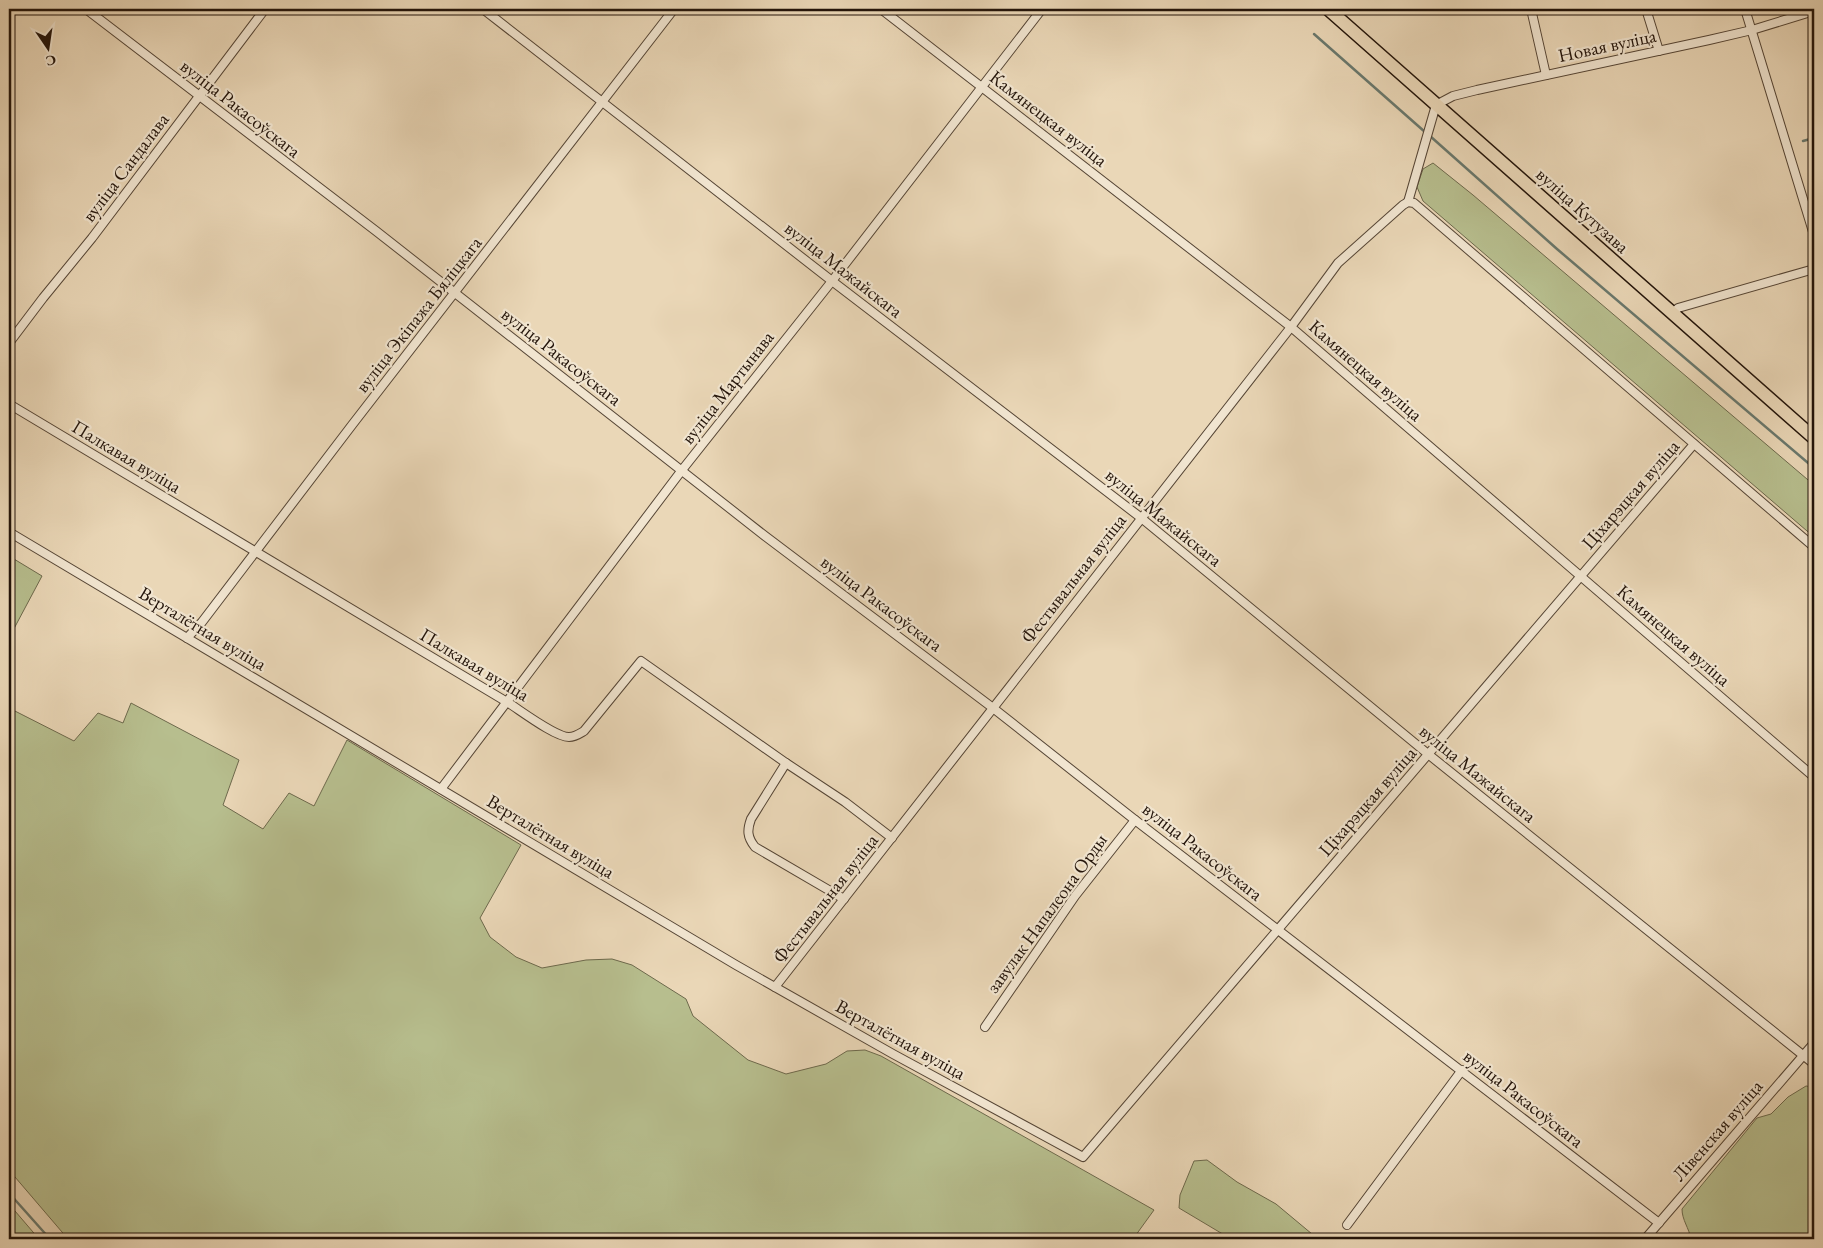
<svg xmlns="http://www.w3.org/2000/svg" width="1823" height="1248" viewBox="0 0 1823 1248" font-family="'EB Garamond',serif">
<rect width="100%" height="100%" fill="#ead7b7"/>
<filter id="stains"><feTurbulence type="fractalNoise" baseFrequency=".004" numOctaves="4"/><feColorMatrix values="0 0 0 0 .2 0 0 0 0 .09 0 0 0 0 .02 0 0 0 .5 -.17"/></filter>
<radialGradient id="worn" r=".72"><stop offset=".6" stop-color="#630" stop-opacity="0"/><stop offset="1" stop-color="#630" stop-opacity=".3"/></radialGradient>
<g fill="#b7be8e" stroke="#6d694c">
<polygon points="1433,163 1473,195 1814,485 1814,537 1423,201 1417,187 1423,169"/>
<polygon points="9,556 42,576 9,638"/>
<polygon points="131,703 239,760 223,805 263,829 289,793 314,806 347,740 521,845 480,918 490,937 516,957 542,968 586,960 612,959 632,965 686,999 693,1016 748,1060 786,1074 826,1064 847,1051 865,1050 881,1056 1154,1210 1133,1239 68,1239 9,1170 9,708 74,741 98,713 123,723"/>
<path d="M1806 1086 1814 1087V1239H1691C1689 1228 1682 1220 1682 1209L1757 1118 1771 1114 1788 1097Z"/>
<polygon points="1207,1160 1237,1182 1276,1204 1318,1239 1231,1239 1179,1208 1180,1195 1194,1161"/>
<polygon points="9,1204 39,1239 9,1239"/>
</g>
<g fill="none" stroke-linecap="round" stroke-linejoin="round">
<g stroke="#69786d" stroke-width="2.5">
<polyline points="1314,34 1425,132"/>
<polyline points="1430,136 1557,249 1814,468"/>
<polyline points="1803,141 1814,138"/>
<polyline points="9,1193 50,1239"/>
</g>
<g stroke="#554535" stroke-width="10">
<g id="minor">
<polyline points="86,9 376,231 765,536 993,708 1135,820 1659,1223"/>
<polyline points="483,9 832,281 1140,517 1428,754 1814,1064"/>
<polyline points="881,9 1291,327 1814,777"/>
<polyline points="1531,9 1546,75"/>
<polyline points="1646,9 1659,51"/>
<polyline points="1745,9 1814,235"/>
<polyline points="1408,202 1436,105 1453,96 1477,90 1709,40 1752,30 1814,11"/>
<polyline points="1672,314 1678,308 1814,269"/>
<polyline points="9,343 43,298 92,238 265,9"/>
<path d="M9 404 507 702C520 710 555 737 569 737 575 737 579 734 584 731L641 661 786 763 845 802 892 838"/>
<polyline points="9,532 736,965 893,1054 1083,1157 1694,444"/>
<polyline points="187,638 202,622 352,425 674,9"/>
<path d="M786 763 751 819C747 830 747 837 755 847L844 899"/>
<polyline points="441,789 682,470 832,281 1042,9"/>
<polyline points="775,987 1291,327 1338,263 1403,205 1408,202 1414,203 1814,547"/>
<polyline points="985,1027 1075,896 1135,820"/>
<polyline points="1347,1225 1462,1070"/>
<polyline points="1645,1239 1814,1043"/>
</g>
</g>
<g stroke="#23140a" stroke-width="15">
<polyline id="primary" points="1328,9 1814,438"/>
</g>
<use href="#minor" stroke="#f1e5d0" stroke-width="8"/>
<use href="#primary" stroke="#ead7b7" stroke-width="12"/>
</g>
<g text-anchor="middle" stroke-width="4.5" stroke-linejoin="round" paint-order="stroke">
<g font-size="19" fill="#23140a" stroke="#f1e5d0">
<text transform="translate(1607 45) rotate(-12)" y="7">Новая вуліца</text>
<text transform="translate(241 108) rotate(38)" y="7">вуліца Ракасоўскага</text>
<text transform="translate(1049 118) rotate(38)" y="7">Камянецкая вуліца</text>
<text transform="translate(125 167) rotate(-53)" y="7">вуліца Сандалава</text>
<text transform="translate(1583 210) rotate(42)" y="7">вуліца Кутузава</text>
<text transform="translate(844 269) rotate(38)" y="7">вуліца Мажайскага</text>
<text transform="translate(418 314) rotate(-52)" y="7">вуліца Экіпажа Бяліцкага</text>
<text transform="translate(562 356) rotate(38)" y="7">вуліца Ракасоўскага</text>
<text transform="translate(1366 370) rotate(41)" y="7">Камянецкая вуліца</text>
<text transform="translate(727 387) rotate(-52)" y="7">вуліца Мартынава</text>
<text transform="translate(127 456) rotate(31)" y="7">Палкавая вуліца</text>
<text transform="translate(1630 494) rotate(-49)" y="7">Ціхарэцкая вуліца</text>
<text transform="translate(1164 517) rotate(39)" y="7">вуліца Мажайскага</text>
<text transform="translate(1073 578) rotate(-52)" y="7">Фестывальная вуліца</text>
<text transform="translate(882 603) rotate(37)" y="7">вуліца Ракасоўскага</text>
<text transform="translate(203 628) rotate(31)" y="7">Верталётная вуліца</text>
<text transform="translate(1674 635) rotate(41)" y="7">Камянецкая вуліца</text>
<text transform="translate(475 664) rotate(31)" y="7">Палкавая вуліца</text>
<text transform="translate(1478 773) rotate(39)" y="7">вуліца Мажайскага</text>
<text transform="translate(1367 801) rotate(-49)" y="7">Ціхарэцкая вуліца</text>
<text transform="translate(551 836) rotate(31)" y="7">Верталётная вуліца</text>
<text transform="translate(1203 851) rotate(38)" y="7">вуліца Ракасоўскага</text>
<text transform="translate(825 898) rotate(-52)" y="7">Фестывальная вуліца</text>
<text transform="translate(1046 913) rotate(-54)" y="7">завулак Напалеона Орды</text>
<text transform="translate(901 1039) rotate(29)" y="7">Верталётная вуліца</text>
<text transform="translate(1524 1098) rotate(38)" y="7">вуліца Ракасоўскага</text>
<text transform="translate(1717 1130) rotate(-49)" y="7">Лівенская вуліца</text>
</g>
</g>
<rect width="1823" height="1248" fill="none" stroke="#ead7b7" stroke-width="30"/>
<rect x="10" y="10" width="1803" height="1228" fill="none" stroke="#23140a" stroke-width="2.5"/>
<rect x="15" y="15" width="1793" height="1218" fill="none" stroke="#23140a"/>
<g transform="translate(48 48) rotate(167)" stroke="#f1e5d0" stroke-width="4" paint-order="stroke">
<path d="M0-4L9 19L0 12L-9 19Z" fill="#23140a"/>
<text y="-8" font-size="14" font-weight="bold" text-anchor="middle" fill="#23140a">С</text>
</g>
<rect width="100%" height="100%" filter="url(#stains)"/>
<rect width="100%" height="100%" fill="url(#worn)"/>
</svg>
